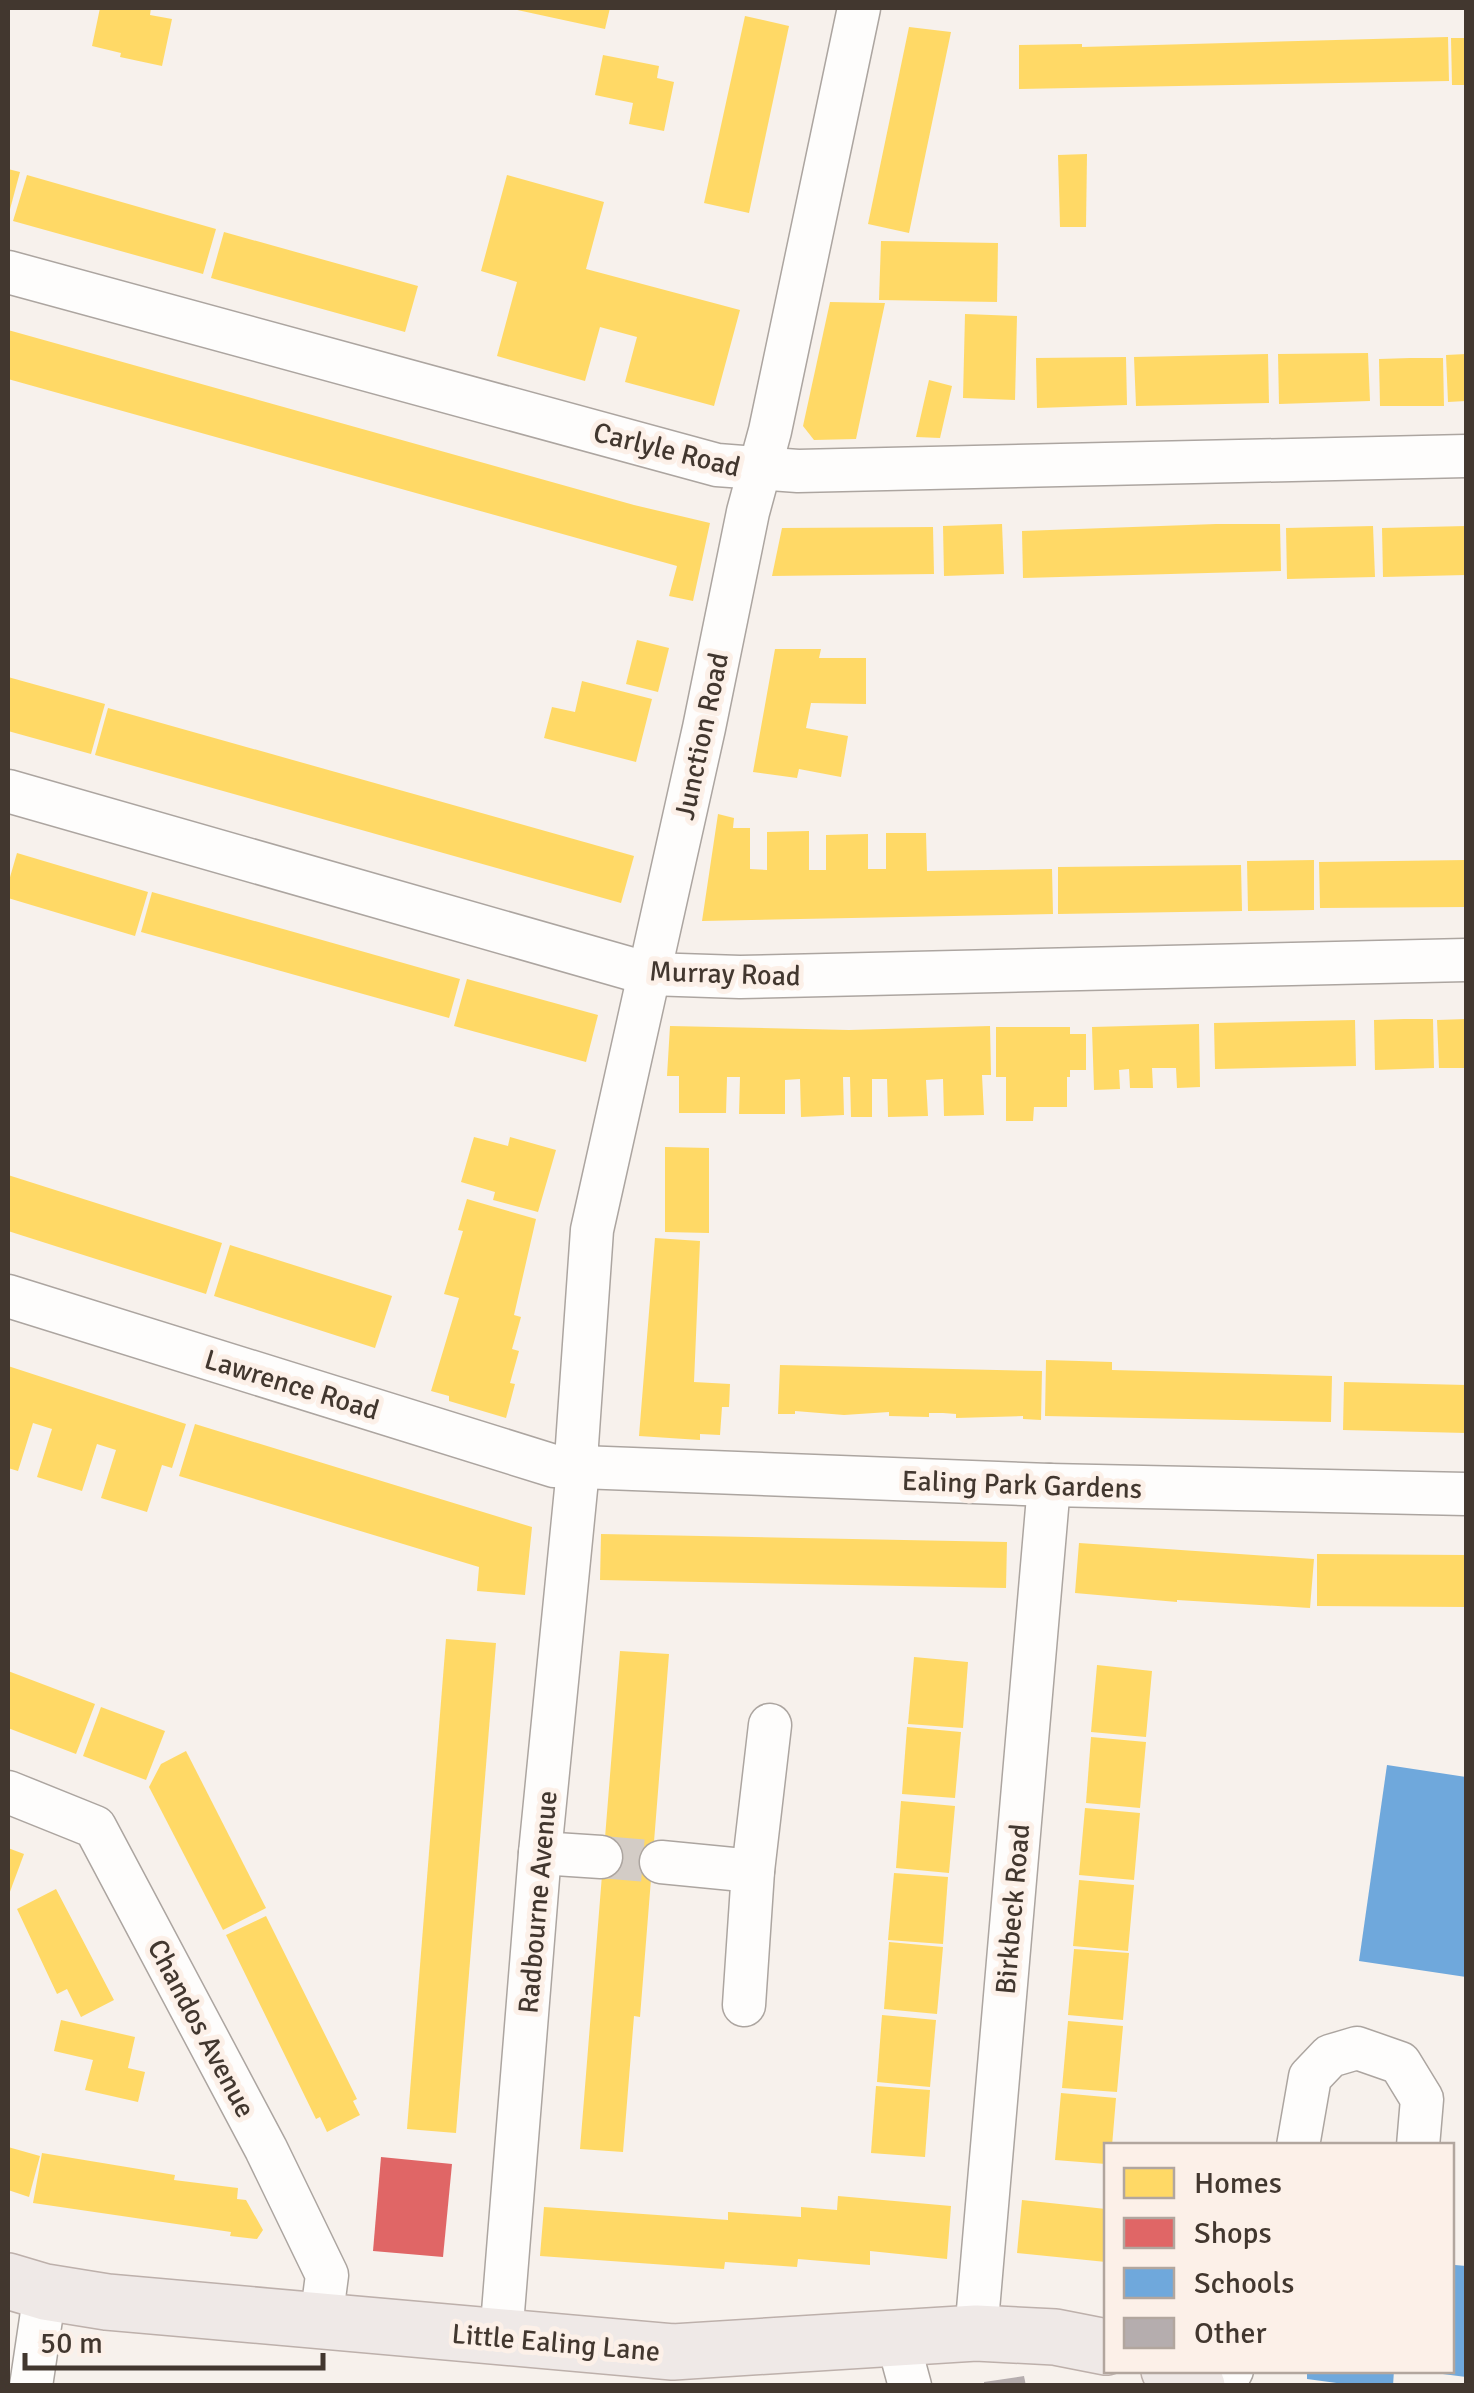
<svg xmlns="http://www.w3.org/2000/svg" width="1474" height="2393" viewBox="0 0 1474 2393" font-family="Signika,sans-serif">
<rect width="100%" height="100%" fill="#f7f1ec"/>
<g fill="#ffd966">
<polygon points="100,8 151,8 150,15 172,19 162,66 120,57 121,53 92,46"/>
<polygon points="508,8 610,8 605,29"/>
<polygon points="745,16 789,26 749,213 704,203"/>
<polygon points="909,27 951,32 909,233 868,224"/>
<polygon points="1448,37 1449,81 1019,89 1019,45 1082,44 1082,47"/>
<polygon points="1451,38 1466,38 1466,85 1452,85"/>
<polygon points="603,55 659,66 657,78 674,82 664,131 629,124 633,103 595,95"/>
<polygon points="1087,154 1086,227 1060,227 1058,155"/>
<polygon points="8,169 20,172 9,213 8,213"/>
<polygon points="27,175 216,229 203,274 13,221"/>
<polygon points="507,175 604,202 586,269 740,310 714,406 625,382 637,337 600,327 585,381 497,356 517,282 481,271"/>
<polygon points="224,232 418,286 405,332 211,278"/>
<polygon points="881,241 998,243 997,302 879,300"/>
<polygon points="830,302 885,303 856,439 814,440 803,426"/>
<polygon points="965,314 1017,316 1015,400 963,398"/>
<polygon points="8,330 634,505 710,523 693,601 669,596 677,566 8,379"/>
<polygon points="1368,353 1370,401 1279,404 1278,354"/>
<polygon points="1268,354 1269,403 1136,406 1134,357"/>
<polygon points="1466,354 1466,401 1448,402 1446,355"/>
<polygon points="1126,357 1127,405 1037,408 1036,358"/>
<polygon points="1410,358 1443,358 1444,406 1380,406 1379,359"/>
<polygon points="929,380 952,386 940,438 916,437"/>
<polygon points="1002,524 1004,574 944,576 943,526"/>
<polygon points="1216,524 1280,524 1281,571 1023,578 1022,531"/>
<polygon points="1373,526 1375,577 1287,579 1286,528"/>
<polygon points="1466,526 1466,575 1383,577 1382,528"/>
<polygon points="933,527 934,574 772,576 782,528"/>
<polygon points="637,640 669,648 658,692 626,684"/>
<polygon points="775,649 821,649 819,658 866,658 866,704 811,703 806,728 848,736 841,777 799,769 797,778 753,772"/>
<polygon points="8,677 105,704 91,754 8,731"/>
<polygon points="582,681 652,699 636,762 544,738 552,707 575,712"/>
<polygon points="108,708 634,856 621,903 95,755"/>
<polygon points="718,814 734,818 733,828 750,828 750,869 767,870 767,832 809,831 809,870 826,870 826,835 868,834 868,869 886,869 886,833 926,833 927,871 1052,869 1053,914 702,921"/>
<polygon points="17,853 148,892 135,936 8,898 8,884"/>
<polygon points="1314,860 1314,910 1248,911 1247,861"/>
<polygon points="1466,860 1466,907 1320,908 1319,862"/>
<polygon points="1241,865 1242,911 1058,914 1058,867"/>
<polygon points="152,892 460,979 449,1018 141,932"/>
<polygon points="467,979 598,1015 586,1062 454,1026"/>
<polygon points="1404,1019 1433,1019 1434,1068 1375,1070 1374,1020"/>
<polygon points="1466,1019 1466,1068 1439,1068 1437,1020"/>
<polygon points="1355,1020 1356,1066 1215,1069 1214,1023"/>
<polygon points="1199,1024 1200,1087 1177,1088 1176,1068 1152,1068 1153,1088 1130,1088 1129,1069 1119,1070 1120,1089 1094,1090 1092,1027"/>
<polygon points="670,1026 849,1030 990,1026 991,1075 982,1075 984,1115 944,1116 943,1079 926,1080 928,1116 888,1117 887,1079 872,1079 872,1117 851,1117 850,1077 843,1077 844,1115 801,1117 800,1079 785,1080 785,1114 739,1114 740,1077 727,1077 726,1113 679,1113 679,1076 667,1076"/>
<polygon points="996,1027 1070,1027 1070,1034 1086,1034 1086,1070 1070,1070 1070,1077 1067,1077 1067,1107 1034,1107 1033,1121 1006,1121 1006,1077 996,1077"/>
<polygon points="474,1137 508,1146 510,1137 556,1150 538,1212 493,1200 495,1192 461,1182"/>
<polygon points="665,1147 709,1148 709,1233 665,1232"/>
<polygon points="8,1175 222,1243 206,1294 8,1231"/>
<polygon points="467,1199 536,1219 514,1315 521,1317 512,1349 519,1351 510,1383 515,1384 506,1418 449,1401 449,1396 431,1391 459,1298 444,1294 463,1231 458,1230"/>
<polygon points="655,1238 700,1241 694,1382 730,1384 729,1407 722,1407 720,1435 700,1434 700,1440 639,1436"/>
<polygon points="230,1245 392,1296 375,1348 214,1296"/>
<polygon points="1046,1360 1112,1362 1112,1370 1332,1376 1331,1422 1045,1416"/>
<polygon points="780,1365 1042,1371 1041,1420 1023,1419 1023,1416 956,1418 956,1414 943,1413 929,1413 929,1417 889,1416 889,1412 844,1415 795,1411 795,1414 778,1414"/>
<polygon points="8,1366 186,1424 172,1468 162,1465 147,1512 101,1498 116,1450 97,1444 82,1491 37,1477 52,1429 33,1423 18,1471 8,1468"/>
<polygon points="1344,1382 1466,1385 1466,1433 1343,1430"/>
<polygon points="195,1424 532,1527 525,1595 477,1591 479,1567 179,1476"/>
<polygon points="601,1534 1007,1542 1006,1588 600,1580"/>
<polygon points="1079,1543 1314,1559 1310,1608 1177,1600 1177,1602 1075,1593"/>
<polygon points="1317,1554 1465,1555 1465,1607 1317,1606"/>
<polygon points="446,1639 496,1643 456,2133 407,2129"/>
<polygon points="620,1651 669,1654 640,2017 634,2016 623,2152 580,2149"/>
<polygon points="914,1657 968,1662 963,1728 908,1724"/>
<polygon points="1097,1665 1152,1671 1146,1737 1091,1732"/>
<polygon points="8,1671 95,1704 76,1754 8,1728"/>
<polygon points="101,1707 165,1731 146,1780 83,1756"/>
<polygon points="907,1727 961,1732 955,1798 902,1794"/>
<polygon points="1091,1737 1146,1742 1140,1808 1086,1803"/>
<polygon points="186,1751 266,1908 223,1930 149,1787 161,1764"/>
<polygon points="901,1801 955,1806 949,1873 896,1868"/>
<polygon points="1085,1808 1140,1813 1134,1880 1079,1875"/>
<polygon points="8,1848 24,1854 8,1897"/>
<polygon points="894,1873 948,1877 943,1944 888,1940"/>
<polygon points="1079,1880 1134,1885 1128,1951 1073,1946"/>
<polygon points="56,1889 114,2000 81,2017 67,1989 57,1994 17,1909"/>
<polygon points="266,1916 357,2099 353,2101 360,2115 327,2132 320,2117 316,2119 226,1935"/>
<polygon points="889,1942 943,1947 937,2014 884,2009"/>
<polygon points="1074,1949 1129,1953 1123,2020 1068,2015"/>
<polygon points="882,2015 936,2020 930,2087 877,2082"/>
<polygon points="61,2020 135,2037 128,2068 145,2072 138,2102 85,2090 93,2060 54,2051"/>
<polygon points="1068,2021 1123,2026 1117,2092 1062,2088"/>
<polygon points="876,2086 930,2090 925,2157 871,2153"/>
<polygon points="1061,2093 1116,2098 1112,2146 1106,2146 1106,2164 1055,2160"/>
<polygon points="8,2147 40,2156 29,2197 8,2190"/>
<polygon points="42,2153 175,2175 174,2180 238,2188 237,2199 246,2200 263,2230 257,2239 230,2236 231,2232 33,2203"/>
<polygon points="838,2196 951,2206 947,2259 870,2251 870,2265 798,2259 797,2267 725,2262 724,2269 540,2256 544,2207 728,2220 728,2212 801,2217 801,2207 837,2210"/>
<polygon points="1022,2200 1106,2209 1106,2262 1017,2253"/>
</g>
<polygon fill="#e06666" points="381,2157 452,2164 443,2257 373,2251"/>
<g fill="#6fa8dc">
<polygon points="1387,1765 1466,1777 1466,1977 1359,1961"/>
<polygon points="1455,2265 1466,2266 1466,2377 1435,2373 1452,2370 1452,2289"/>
<polygon points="1307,2370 1394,2370 1393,2386 1359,2386 1307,2379"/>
</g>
<polygon fill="#b5adae" points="1024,2376 1026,2386 984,2386 984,2382"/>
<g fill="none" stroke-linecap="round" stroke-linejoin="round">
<polyline stroke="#d3ccc6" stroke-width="42" stroke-dasharray="42 21" stroke-linecap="butt" points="601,1857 661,1862"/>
<g stroke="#aca5a0" stroke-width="45">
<g id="minor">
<polyline points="8,272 717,465 798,471 1466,456"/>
<polyline points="8,791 649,974 740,977 1466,960"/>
<polyline points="8,1296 554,1466 1049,1485 1466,1494"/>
<polyline points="8,1792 95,1827 266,2149 327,2275 321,2321"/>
<polyline points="540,1853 601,1857"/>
<polyline points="661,1862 753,1871"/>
<polyline points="744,2005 753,1871 770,1725"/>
<polyline points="1298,2146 1310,2077 1330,2056 1357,2048 1400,2063 1422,2099 1418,2146"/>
<polyline points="976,2333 1049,1485"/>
<polyline points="501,2337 540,1853 578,1469 577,1445 592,1230 704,728 748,512 770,431 859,8"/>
<polyline points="897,2338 910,2386"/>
<polyline points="31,2386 45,2292"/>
<polyline points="1222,2386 1232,2370"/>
</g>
</g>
<g stroke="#bdb0ab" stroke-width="58">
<g id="major">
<polyline points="8,2281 45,2292 107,2302 673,2352 976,2333 1055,2337 1106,2347"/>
<polyline points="1169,2370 1197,2386"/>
</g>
</g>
<use href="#minor" stroke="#fefdfc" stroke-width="42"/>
<use href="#major" stroke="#efe9e7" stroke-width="55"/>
</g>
<g text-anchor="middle" stroke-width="10" stroke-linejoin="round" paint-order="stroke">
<g font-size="28" fill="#42372f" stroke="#fcf0e8">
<text transform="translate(667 449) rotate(14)" y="10">Carlyle Road</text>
<text transform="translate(701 736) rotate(-78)" y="10">Junction Road</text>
<text transform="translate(725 973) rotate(2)" y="10">Murray Road</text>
<text transform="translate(292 1384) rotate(17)" y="10">Lawrence Road</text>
<text transform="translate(1022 1484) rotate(2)" y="10">Ealing Park Gardens</text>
<text transform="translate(537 1902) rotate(-85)" y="10">Radbourne Avenue</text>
<text transform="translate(1012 1909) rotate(-85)" y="10">Birkbeck Road</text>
<text transform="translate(202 2028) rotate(62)" y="10">Chandos Avenue</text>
<text transform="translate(556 2342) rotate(5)" y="10">Little Ealing Lane</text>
</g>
</g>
<rect width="1474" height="2393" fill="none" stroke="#42372f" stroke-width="20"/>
<rect x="1104" y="2143" width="350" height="230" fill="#fcf0e8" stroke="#b2a69e" stroke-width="2.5"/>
<rect x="1124" y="2168" width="50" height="30" fill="#ffd966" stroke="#b2a69e" stroke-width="2.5"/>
<text x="1194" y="2193" font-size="30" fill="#42372f">Homes</text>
<rect x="1124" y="2218" width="50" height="30" fill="#e06666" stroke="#b2a69e" stroke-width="2.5"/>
<text x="1194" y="2243" font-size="30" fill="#42372f">Shops</text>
<rect x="1124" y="2268" width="50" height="30" fill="#6fa8dc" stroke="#b2a69e" stroke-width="2.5"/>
<text x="1194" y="2293" font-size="30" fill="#42372f">Schools</text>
<rect x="1124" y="2318" width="50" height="30" fill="#b5adae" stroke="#b2a69e" stroke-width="2.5"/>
<text x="1194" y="2343" font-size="30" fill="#42372f">Other</text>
<path d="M25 2353v15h298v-15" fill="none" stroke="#42372f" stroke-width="5"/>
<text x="40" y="2353" font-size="30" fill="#42372f" stroke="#fcf0e8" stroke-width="8" paint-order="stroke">50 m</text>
</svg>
